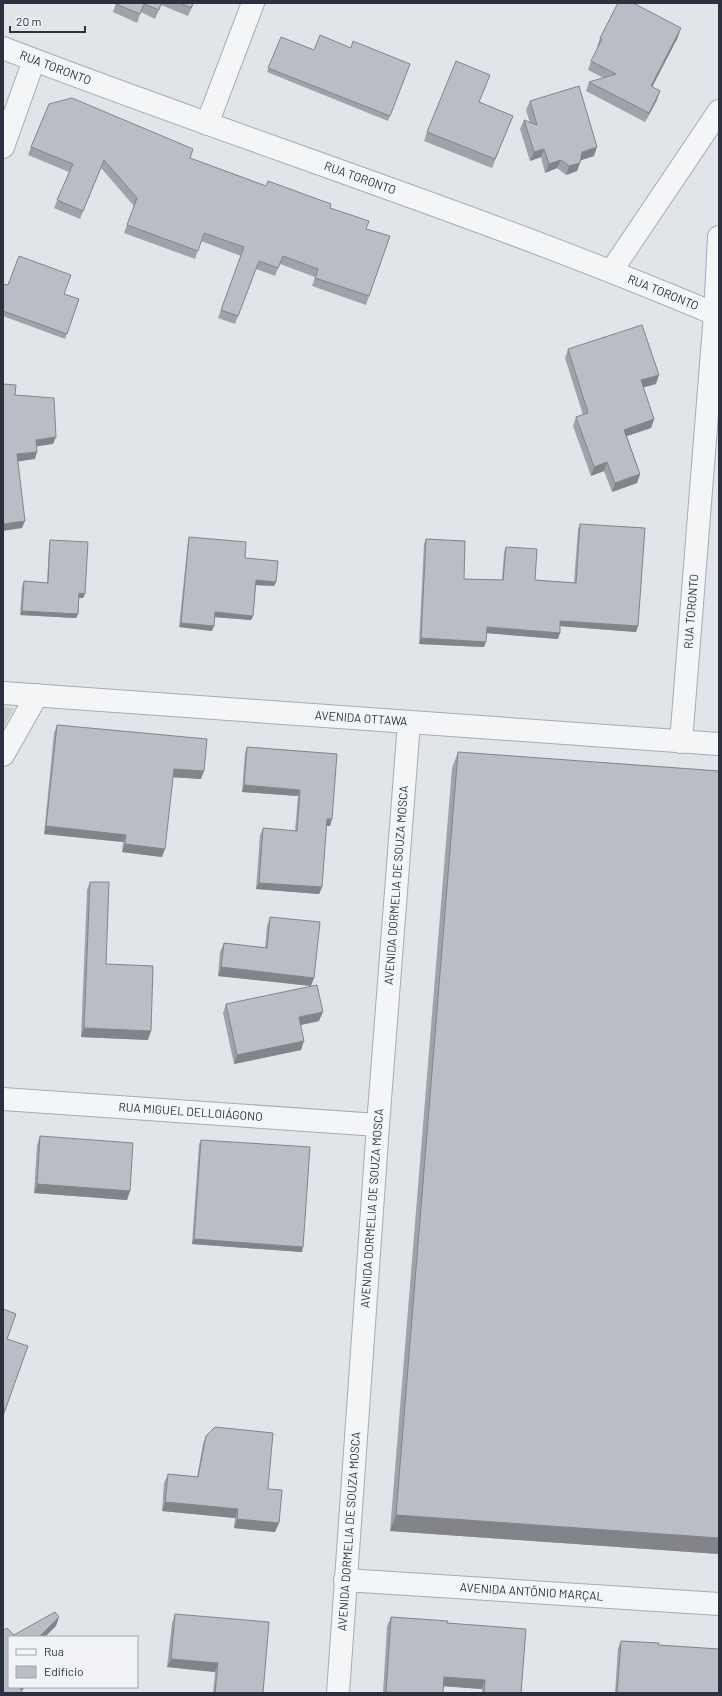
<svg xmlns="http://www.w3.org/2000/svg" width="722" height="1696" viewBox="0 0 722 1696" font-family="Barlow,sans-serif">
<rect width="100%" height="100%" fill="#e1e4e9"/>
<polygon fill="#c6d2c3" points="3,707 14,708 3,729"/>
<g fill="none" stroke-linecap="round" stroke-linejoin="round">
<g stroke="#a7abb3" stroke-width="24">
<g id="street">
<path id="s1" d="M3 48C239 139 481 215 715 314"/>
<polyline points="207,124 253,3"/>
<polyline points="3,147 34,60"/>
<polyline points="612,270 719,111"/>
<path id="s2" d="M3 693 719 744"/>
<path id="s3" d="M681 742 715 314 719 237"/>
<polyline points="3,755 37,695"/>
<path id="s4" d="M3 1099 378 1125"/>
<path id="s5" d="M345 1580 719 1604"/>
<path id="s6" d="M338 1693 378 1125 409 723"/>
</g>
</g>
<use href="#street" stroke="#f4f5f7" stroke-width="22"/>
</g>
<g fill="#9fa3a9">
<polygon points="116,3 194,3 188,16 161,5 155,19 141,12 137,23 113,12"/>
<polygon points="281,37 314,50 351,48 410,64 388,121 267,72"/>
<polygon points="678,37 652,87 657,100 645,122 586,91 589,82 604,78 588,70 591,61 598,47 597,47 600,38"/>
<polygon points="530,101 594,156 580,160 577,171 566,175 557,168 545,173 541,157 530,161 520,129 524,120 530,123 526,110"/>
<polygon points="480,102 513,116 492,168 424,141 427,132"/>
<polygon points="31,147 190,158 266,186 330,208 366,229 390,236 366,305 312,286 315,277 280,264 275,276 256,269 235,324 218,318 241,256 201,241 195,259 124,233 134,206 101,168 80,219 54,208 69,172 28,155"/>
<polygon points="3,284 8,285 64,294 79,299 65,339 3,316"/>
<polygon points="568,349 656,384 643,387 654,419 651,428 627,436 640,474 637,483 612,492 604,471 591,476 573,426 576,417 583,415 565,358"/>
<polygon points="580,524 638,626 636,632 560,626 558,639 487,633 484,647 419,644 424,544 426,539 464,579 502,580 504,552 506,547 535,580 574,583 578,529"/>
<polygon points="189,537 245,558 276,582 274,586 256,585 253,616 251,620 214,617 212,631 179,627 188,541"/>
<polygon points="50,540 85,594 83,598 79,598 78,614 76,618 20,615 22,586 24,581 47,583 49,545"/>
<polygon points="57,725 201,779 173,777 162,857 122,852 123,842 44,834 54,733"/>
<polygon points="247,747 337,754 330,826 326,826 322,887 319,894 256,889 260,835 263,828 295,831 298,796 242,792 245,753"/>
<polygon points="458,752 719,771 719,1554 390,1531 452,768"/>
<polygon points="90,882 106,964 148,1040 81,1037 87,890"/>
<polygon points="270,917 311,986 218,976 220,952 224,943 265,948 267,926"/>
<polygon points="226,1004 319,1021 301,1025 301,1050 234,1064 223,1013"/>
<polygon points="40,1136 130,1191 127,1200 34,1193 37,1145"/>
<polygon points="201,1140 302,1252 192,1244 199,1144"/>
<polygon points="206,1436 268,1489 275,1532 234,1528 235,1518 162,1511 164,1483 168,1474 197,1477 203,1444"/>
<polygon points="175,1614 263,1693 213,1693 215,1672 167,1667 172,1623"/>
<polygon points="391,1617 447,1623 521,1693 482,1693 482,1689 443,1686 443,1693 383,1693 387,1626"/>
<polygon points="621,1641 658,1645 719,1693 615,1693 618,1648"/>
</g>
<g fill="#82848a">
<polygon points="681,28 678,37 648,95 651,86"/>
<polygon points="660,91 657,100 645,122 649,113"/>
<polygon points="597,147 594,156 579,161 582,152"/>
<polygon points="544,149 541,157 530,161 534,152"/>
<polygon points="561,160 557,168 545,173 549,164"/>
<polygon points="580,163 577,171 566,175 569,166"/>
<polygon points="659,375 656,384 638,389 641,380"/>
<polygon points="654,419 651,428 621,438 624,430"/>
<polygon points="56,437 53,444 33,447 36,440"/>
<polygon points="37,452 35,459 15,462 17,454"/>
<polygon points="607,462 604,471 591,476 594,467"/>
<polygon points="640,474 637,483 612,492 615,483"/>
<polygon points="25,521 22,528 3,531 3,524"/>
<polygon points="256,580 276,582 274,586 254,585"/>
<polygon points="79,593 85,594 83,598 78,598"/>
<polygon points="22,611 78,614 76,618 20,615"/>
<polygon points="215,612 253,616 251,620 213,617"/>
<polygon points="560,621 638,626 636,632 558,626"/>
<polygon points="181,623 214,626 212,631 179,627"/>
<polygon points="487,627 560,633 558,639 485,633"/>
<polygon points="421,638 486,642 484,647 419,644"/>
<polygon points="174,769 204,771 201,779 171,777"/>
<polygon points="244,785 300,790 298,796 242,792"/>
<polygon points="327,819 332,819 330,826 324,826"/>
<polygon points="46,826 126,835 123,842 44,834"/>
<polygon points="125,844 165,849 162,857 122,852"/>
<polygon points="259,883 322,887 319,894 256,889"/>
<polygon points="221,967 314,978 311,986 218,976"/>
<polygon points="323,1012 319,1021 296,1026 299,1017"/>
<polygon points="84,1028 151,1031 148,1040 81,1037"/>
<polygon points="304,1041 301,1050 234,1064 237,1055"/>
<polygon points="37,1184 130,1191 127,1200 34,1193"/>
<polygon points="194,1239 303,1247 302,1252 192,1244"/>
<polygon points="165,1502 238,1509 235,1518 162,1511"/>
<polygon points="396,1515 719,1538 719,1554 390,1531"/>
<polygon points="237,1519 279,1523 275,1532 234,1528"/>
<polygon points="59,1617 56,1626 45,1637 39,1637"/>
<polygon points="171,1659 218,1663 215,1672 167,1667"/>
<polygon points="444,1677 485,1680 482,1689 440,1686"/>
<polygon points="19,1687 26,1687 19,1693"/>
</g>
<g fill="#b9bdc5" stroke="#82848a">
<polygon points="116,3 161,3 159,10 144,4 140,14 116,4"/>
<polygon points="180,3 193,3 191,8"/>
<polygon points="618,3 633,3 681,28 651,86 660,91 649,113 589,82 616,74 591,61 602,39 600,38"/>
<polygon points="320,35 351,48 353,41 410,64 390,116 268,68 281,37 314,50"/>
<polygon points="456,61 490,75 479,102 513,116 495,159 427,132"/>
<polygon points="579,86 597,147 582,152 580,163 569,166 561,160 549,164 544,149 534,152 524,120 537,125 530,101"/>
<polygon points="72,98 193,149 190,158 266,186 268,181 331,204 330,208 369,221 366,229 390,236 369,296 315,278 318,269 283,256 278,268 259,261 238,316 221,310 244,247 204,233 198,251 127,225 137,198 104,160 83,211 57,200 73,164 31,147 49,104"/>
<polygon points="19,256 71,275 64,294 79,299 67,334 3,311 3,284 8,285"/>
<polygon points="642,325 659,375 641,380 654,419 624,430 640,474 615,483 607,462 594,467 576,417 588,413 568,349"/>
<polygon points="3,384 16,385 15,395 54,398 56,437 36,440 37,452 17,454 25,521 3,524"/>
<polygon points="580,524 645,528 638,626 560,621 560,633 487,627 486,642 421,638 426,539 465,541 464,579 503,580 506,547 537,549 535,580 576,583"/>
<polygon points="189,537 246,542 245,558 278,561 276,582 256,580 253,616 215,612 214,626 181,623"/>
<polygon points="50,540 88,542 85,594 79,593 78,614 22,611 24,581 48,583"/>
<polygon points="57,725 207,739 204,771 174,769 165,849 125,844 126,835 46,826"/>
<polygon points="247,747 337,754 332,819 327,819 322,887 259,883 263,828 297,831 300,790 244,785"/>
<polygon points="458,752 719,771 719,1538 396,1515"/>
<polygon points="90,882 109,882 106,964 153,966 151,1031 84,1028"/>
<polygon points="270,917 320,922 314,978 221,967 224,943 267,948"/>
<polygon points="317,985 323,1012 299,1017 304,1041 237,1055 226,1004"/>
<polygon points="40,1136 133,1143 130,1191 37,1184"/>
<polygon points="201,1140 310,1147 303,1247 194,1239"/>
<polygon points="3,1309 16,1314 7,1339 28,1346 3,1416"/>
<polygon points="215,1427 273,1433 268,1489 282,1490 279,1523 237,1519 238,1509 165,1502 168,1474 198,1477 206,1436"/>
<polygon points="55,1612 59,1617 39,1637 9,1637 9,1687 19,1687 23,1693 3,1693 3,1631 7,1628 14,1635"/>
<polygon points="175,1614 269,1622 263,1693 215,1693 218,1663 171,1659"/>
<polygon points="391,1617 448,1621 447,1623 526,1629 521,1693 484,1693 485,1680 444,1677 443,1693 401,1693 386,1692"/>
<polygon points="621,1641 659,1643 658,1645 719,1649 719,1693 617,1693"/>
</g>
<g text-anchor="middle" stroke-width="3" stroke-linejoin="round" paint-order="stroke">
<g font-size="12" fill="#2b313f" stroke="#f1f3f6">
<text dy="4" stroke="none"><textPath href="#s1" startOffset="56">RUA TORONTO</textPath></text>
<text dy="4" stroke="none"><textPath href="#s1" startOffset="380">RUA TORONTO</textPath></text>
<text dy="4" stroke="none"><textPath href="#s1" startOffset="704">RUA TORONTO</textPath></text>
<text dy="4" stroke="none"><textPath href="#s3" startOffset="131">RUA TORONTO</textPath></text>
<text dy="4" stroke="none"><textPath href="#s2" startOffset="359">AVENIDA OTTAWA</textPath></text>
<text dy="4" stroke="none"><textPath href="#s6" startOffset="810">AVENIDA DORMELIA DE SOUZA MOSCA</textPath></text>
<text dy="4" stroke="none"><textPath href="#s4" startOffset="188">RUA MIGUEL DELLOIÁGONO</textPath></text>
<text dy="4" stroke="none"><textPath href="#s6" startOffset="486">AVENIDA DORMELIA DE SOUZA MOSCA</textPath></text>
<text dy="4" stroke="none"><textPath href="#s6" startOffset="162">AVENIDA DORMELIA DE SOUZA MOSCA</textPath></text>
<text dy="4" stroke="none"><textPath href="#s5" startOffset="187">AVENIDA ANTÔNIO MARÇAL</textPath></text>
</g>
</g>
<rect width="722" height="1696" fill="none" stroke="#2b313f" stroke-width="8"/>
<rect x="8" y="1636" width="130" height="52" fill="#f1f3f6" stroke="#a2a5ad"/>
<rect x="16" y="1649" width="20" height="6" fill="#f4f5f7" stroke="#a2a5ad"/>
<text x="44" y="1656" font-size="12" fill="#2b313f">Rua</text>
<rect x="16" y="1666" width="20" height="12" fill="#b9bdc5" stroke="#a2a5ad"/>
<text x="44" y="1676" font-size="12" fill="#2b313f">Edifício</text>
<path d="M10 26v6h75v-6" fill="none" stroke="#2b313f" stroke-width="2"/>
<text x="16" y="26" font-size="12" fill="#2b313f" stroke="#f1f3f6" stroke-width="3" paint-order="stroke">20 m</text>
</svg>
